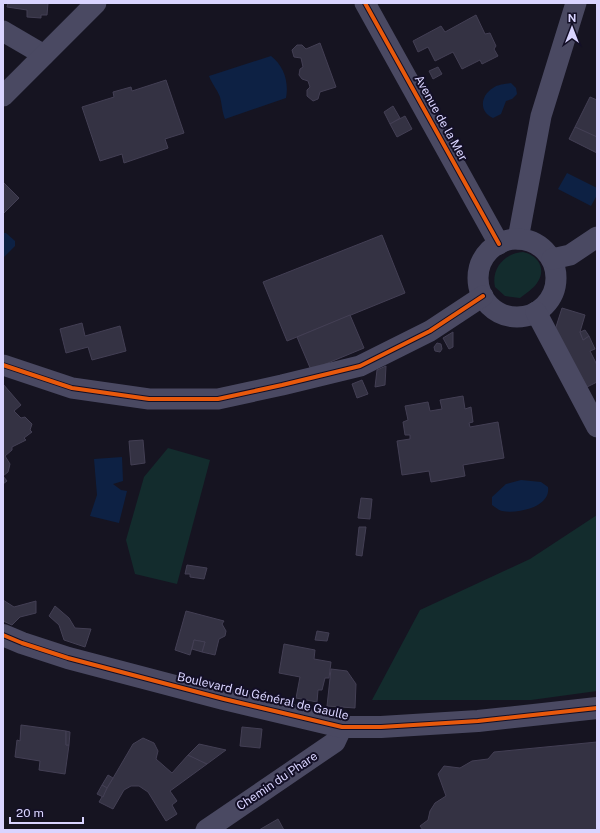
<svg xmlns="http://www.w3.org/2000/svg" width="600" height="833" viewBox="0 0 600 833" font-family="'Public Sans',sans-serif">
<rect width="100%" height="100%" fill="#161421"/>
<g fill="#132c2d">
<path d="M523 252C538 255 547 269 537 283 533 289 526 293 520 298L505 296 495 287C491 269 504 253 523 252Z"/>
<polygon points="168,448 210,460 177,584 135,574 126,540 144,477"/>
<polygon points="597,515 597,691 531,700 372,700 420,610 530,559"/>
</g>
<g fill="#0d2144">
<path d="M271 56C284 66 289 82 286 98L225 119C222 112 222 104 220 97 218 91 212 84 209 76Z"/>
<path d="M511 83 516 88 517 94 512 99 506 101 501 114 493 118C479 112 480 96 493 88 498 84 505 84 511 83Z"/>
<polygon points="567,173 597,188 597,195 591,206 558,189"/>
<polygon points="3,233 6,233 15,241 15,246 3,258"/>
<polygon points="122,457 123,481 113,484 121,490 127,491 119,523 90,516 97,495 94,459"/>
<path d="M521 480 541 482 548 487C551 507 518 514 502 511 498 510 495 507 492 505V497L506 484Z"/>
</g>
<g fill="#343243" stroke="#433f54">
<polygon points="8,3 48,3 47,15 41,15 41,18 27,17 27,10 7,7"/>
<polygon points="476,15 485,34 490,33 496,46 494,49 498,56 482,64 480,60 462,69 453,52 435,61 428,47 418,52 413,41 441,26 445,32"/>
<polygon points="320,43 336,87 320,92 318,99 313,101 307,96 307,90 310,87 308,81 302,79 299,75 300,69 303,67 301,58 294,57 292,50 297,45 302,45 306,49"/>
<polygon points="438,67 442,74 433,79 429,71"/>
<polygon points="166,80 184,133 165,139 168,148 124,163 122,154 100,161 82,107 114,97 113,92 131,87 132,91"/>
<polygon points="590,97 597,100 597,137 575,127"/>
<polygon points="393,106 400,118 390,124 384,112"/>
<polygon points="405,116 412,129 397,137 390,124"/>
<polygon points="575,127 597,137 597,153 569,139"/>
<polygon points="3,182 19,198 3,214"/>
<polygon points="382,235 405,293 287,341 263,282"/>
<polygon points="562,308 585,315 580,332 583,340 589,336 595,349 590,351 597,365 597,382 587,387 555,330"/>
<polygon points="350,315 364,348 311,370 297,337"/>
<polygon points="82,323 85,336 120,326 126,351 92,360 88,347 66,353 60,329"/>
<polygon points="585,330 589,336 583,340 580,332"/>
<polygon points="453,332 453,347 449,349 443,338"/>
<polygon points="437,343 441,344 442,349 440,352 435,351 434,347"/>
<polygon points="386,366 385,385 375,387 377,370"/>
<polygon points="362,380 368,394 357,398 352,384"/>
<polygon points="3,384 21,405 14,411 21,418 25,417 32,424 30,430 32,432 24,438 26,440 12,447 12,450 5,456 10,464 8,472 3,476 7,481 3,484"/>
<polygon points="463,396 465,409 471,407 473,422 469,423 470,427 498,422 504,458 463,465 465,476 431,482 429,471 402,475 397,441 410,439 410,435 405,435 403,422 408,420 405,406 428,402 430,411 442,409 440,400"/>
<polygon points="143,440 145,463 131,465 129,441"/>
<polygon points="361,498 372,499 370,519 358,518"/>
<polygon points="359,527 366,527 362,556 356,555"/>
<polygon points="187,565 207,568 204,579 190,577 190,574 185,574"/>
<polygon points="3,600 14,607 36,601 36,613 20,617 12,625 3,621"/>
<polygon points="55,606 69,618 75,628 91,629 85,647 64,640 59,625 49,616"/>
<polygon points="186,611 224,621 222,624 226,631 225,636 219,639 215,655 202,652 205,642 194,640 190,655 175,650"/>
<polygon points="317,631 329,633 327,641 315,640"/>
<polygon points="194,640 205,642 202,652 192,649"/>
<polygon points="284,644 315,650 314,659 331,662 329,678 325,678 322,690 318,690 317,702 296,698 300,677 279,673"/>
<polygon points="331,669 347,671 356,684 355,708 327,706"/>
<polygon points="21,725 66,731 66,745 69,745 65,774 39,770 40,761 15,757 17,740 20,741"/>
<polygon points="242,727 262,729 260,748 240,746"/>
<polygon points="66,731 70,732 69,745 66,745"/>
<polygon points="143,738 154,743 158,751 156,759 172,773 188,755 207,764 170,791 177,801 172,805 177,814 166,821 148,792 139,786 131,786 124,790 113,809 99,802 133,744"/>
<polygon points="597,742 597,830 423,830 420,826 428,820 430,811 435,803 446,796 438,774 444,766 460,768 472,761 488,759 494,752"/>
<polygon points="199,744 226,750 207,764 188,755"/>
<polygon points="108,775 113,778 107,788 102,785"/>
<polygon points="102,785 107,788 103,797 97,794"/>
<polygon points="278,819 284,830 259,830"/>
</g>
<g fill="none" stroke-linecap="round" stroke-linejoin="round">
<g stroke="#4a4962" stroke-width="21">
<polyline points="365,3 499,244"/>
<polyline points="3,31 44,55"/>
<polyline points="3,96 96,3"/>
<polyline points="518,239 541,116 576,3"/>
<circle cx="517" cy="278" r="39"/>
<polyline points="552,259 570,255 597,237"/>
<polyline points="536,312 597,427"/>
<polyline points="3,365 72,388 149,399 218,399 282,385 360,366 430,331 483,296"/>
<polyline points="206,830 335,742 342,727"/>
</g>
<polyline stroke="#4a4962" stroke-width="22" points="3,635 22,643 68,658 224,699 342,727 381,727 478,721 597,708"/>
<g stroke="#130f26" stroke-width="6">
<g id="cycleway">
<polyline points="365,3 499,244"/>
<polyline points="3,365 72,388 149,399 218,399 282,385 360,366 430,331 483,296"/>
<polyline points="3,635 22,643 68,658 224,699 342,727 381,727 478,721 597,708"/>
</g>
</g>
<use href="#cycleway" stroke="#e8590c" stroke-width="4"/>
</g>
<g text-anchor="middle" stroke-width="4" stroke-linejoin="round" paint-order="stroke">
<g font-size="12" fill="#d9d4ff" stroke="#130f26">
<text transform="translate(441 118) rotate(61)" y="4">Avenue de la Mer</text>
<text transform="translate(263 696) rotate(13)" y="4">Boulevard du Général de Gaulle</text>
<text transform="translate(277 781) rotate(-34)" y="4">Chemin du Phare</text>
</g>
</g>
<rect width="600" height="833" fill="none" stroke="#d9d4ff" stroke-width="8"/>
<g transform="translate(572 28)" stroke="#130f26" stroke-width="3" paint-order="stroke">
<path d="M0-3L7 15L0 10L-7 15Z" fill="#d9d4ff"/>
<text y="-6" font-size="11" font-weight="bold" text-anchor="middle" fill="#d9d4ff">N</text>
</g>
<path d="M10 817v6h73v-6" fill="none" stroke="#d9d4ff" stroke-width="2"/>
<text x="16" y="817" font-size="12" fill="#d9d4ff" stroke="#130f26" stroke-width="3" paint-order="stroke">20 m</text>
</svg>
